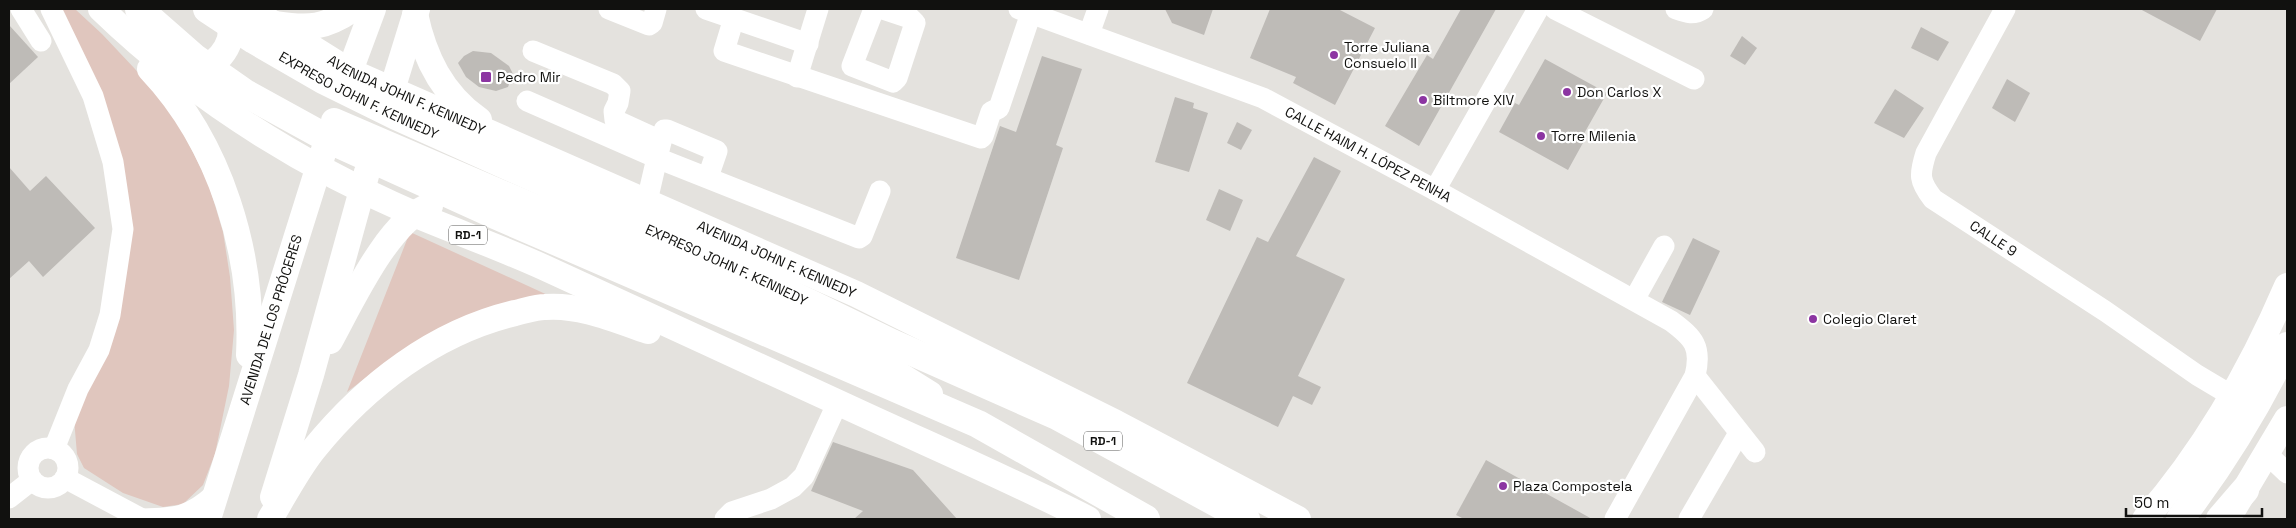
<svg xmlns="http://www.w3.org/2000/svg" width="2296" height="528" viewBox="0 0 2296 528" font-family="'Space Grotesk',sans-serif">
<rect width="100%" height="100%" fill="#e4e2de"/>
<g fill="#e0c6be">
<polygon points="54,9 75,9 102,34 135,69 176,119 208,182 223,232 230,277 234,330 229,386 215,454 203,485 183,504 163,507 123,493 84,468 77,454 74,419 120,312 117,166"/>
<polygon points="410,232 552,297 380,367 347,392"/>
</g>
<g fill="#bebbb7">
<polygon points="1165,9 1213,9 1204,35 1172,23"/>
<polygon points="1270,9 1338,9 1375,28 1335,105 1293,83 1296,77 1250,58"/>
<polygon points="1461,9 1496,9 1419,146 1385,126 1427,55 1433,59"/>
<polygon points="2140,9 2217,9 2200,41"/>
<polygon points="9,25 38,57 9,84"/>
<polygon points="1921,27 1949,42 1938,61 1911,48"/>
<polygon points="1742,36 1757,48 1745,65 1730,56"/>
<polygon points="473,51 491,53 509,66 513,74 508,87 496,91 479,87 466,77 458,63 464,56"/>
<polygon points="1042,56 1082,69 1056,145 1063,148 1019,280 956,258 1000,126 1016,132"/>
<polygon points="1545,59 1607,93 1581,139 1584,141 1568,170 1499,132 1515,103 1519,105"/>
<polygon points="2007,79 2030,93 2015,122 1992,108"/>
<polygon points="1895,89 1924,108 1904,138 1874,123"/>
<polygon points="1175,97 1194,103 1193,108 1208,113 1189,172 1155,162"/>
<polygon points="1237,122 1252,130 1241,150 1227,143"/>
<polygon points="1314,157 1341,171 1296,256 1345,279 1298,376 1321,387 1312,405 1293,396 1278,427 1187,383 1257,237 1268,242"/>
<polygon points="9,167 30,191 46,176 95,228 43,277 29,261 9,279"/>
<polygon points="1219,189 1243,200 1230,231 1206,220"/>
<polygon points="1693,238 1720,251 1690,315 1662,302"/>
<polygon points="833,442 913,470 957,519 854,519 863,511 811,491"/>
<polygon points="1486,460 1592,519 1464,519 1456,515"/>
</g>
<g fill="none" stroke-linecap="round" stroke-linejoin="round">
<g stroke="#fff" stroke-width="21">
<polyline points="21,9 41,41"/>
<polyline points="51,9 93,96 113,162 123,229 110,315 99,350 78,389 54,449"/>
<polyline points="609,9 649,25 652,23 656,9"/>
<polyline points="706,9 808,44"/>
<polyline points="874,9 852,66 893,82 897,78 915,23 910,18 883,9"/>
<path id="s1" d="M1019 9 1263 98 1435 190 1671 321C1694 338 1702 347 1695 376L1615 519"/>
<polyline points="1555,9 1694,79"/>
<path d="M1676 9C1687 13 1694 15 1703 9"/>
<path id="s2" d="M2005 9 1926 153C1919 175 1919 181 1933 199L2105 311 2197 375 2234 397"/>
<polyline points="734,18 724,51 981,138 983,136 991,112 999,108 1031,13"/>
<polyline points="1089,34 1098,9"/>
<polyline points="533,51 613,84 620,91 618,103 614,111 615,120 661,141"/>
<polyline points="797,77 818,9"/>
<polyline points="527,101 657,158 647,201"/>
<polyline points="708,177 717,151 667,130 664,130 657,158 859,238 862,236 880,191"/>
<polyline points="1435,190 1538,9"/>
<polyline points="1634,300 1664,246"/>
<polyline points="1695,376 1755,452"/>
<circle cx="48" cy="468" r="20"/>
<polyline points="2267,454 2287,473"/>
<polyline points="65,478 142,519"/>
<polyline points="9,498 32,480"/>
<path d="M141 519C175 518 189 518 215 494"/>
<polyline points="725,519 732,512 771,499 793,487 804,476 837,404"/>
<polyline points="1689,519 1739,433"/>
</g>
<g stroke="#fff" stroke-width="26">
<path d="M101 9C191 96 299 164 414 214 457 232 501 248 543 267 651 316 757 366 865 415 939 449 1015 482 1088 519"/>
<path id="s3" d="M250 9 349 71 856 294 1116 423 1298 519"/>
<path d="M415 14C424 57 442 94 479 120"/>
<path d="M276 24C309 29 325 28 353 9"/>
<path d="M150 69C221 144 254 254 249 355"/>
<path d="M189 71 195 73C223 62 240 38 226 9"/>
<polyline points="344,87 373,9"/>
<polyline points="387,106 417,9"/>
<polyline points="334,121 842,339 930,394"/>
<path d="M330 341C350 305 389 219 430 206"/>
<polyline points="273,497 311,375 367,172"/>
<polyline points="2234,508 2287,419"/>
<path id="s4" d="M208 519 324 150"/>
<path d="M270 519C284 496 297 470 314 449 366 385 435 332 515 313 525 311 535 307 545 307 579 304 616 320 648 331"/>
<path d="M2145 519C2205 450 2251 370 2287 286"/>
</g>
<g stroke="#fff" stroke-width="28">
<polyline points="139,9 195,58 245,93 334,142 495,215 978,424 1146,519"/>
<path id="s5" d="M207 9 254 40 323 80 396 116 762 280 892 343 1057 416 1246 519"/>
<path d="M2180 519C2222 465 2257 407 2287 346"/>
<polyline points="2220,519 2245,490"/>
</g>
</g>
<g fill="#8c35a2" stroke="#fff" stroke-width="2">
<circle cx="1334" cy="55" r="5"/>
<rect x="480" y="71" width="12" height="12" rx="2.5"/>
<circle cx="1567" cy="92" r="5"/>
<circle cx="1423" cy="100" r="5"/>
<circle cx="1541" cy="136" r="5"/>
<circle cx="1813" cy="319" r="5"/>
<circle cx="1503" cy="486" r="5"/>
</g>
<g text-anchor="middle" stroke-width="4.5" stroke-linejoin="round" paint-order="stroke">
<g fill="#fff" stroke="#585857" stroke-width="1">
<rect x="449" y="225.5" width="38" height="19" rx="4"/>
<rect x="1084" y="431.5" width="38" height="19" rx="4"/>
</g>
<g font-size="12" font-weight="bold" fill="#11110f">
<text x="468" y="239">RD-1</text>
<text x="1103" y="445">RD-1</text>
</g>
<g font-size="14" fill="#11110f" stroke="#fff" text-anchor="start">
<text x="1344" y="52">Torre Juliana<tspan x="1344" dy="16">Consuelo II</tspan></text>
<text x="497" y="82">Pedro Mir</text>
<text x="1577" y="97">Don Carlos X</text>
<text x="1433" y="105">Biltmore XIV</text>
<text x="1551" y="141">Torre Milenia</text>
<text x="1823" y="324">Colegio Claret</text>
<text x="1513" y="491">Plaza Compostela</text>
</g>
<g font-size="14" fill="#11110f" stroke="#fff">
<text dy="5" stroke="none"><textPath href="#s5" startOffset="175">EXPRESO JOHN F. KENNEDY</textPath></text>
<text dy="5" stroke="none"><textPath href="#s3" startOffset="179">AVENIDA JOHN F. KENNEDY</textPath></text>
<text dy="5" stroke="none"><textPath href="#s1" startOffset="379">CALLE HAIM H. LÓPEZ PENHA</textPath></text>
<text dy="5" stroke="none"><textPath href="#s2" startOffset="286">CALLE 9</textPath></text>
<text dy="5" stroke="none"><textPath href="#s3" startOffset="584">AVENIDA JOHN F. KENNEDY</textPath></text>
<text dy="5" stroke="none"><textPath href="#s5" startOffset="580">EXPRESO JOHN F. KENNEDY</textPath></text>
<text dy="5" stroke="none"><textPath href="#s4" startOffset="209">AVENIDA DE LOS PRÓCERES</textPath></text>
</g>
</g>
<rect width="2296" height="528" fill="none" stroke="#11110f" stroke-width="20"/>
<path d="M2126 508v8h136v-8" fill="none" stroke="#11110f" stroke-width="2.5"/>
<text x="2134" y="508" font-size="15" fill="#11110f" stroke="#ffffff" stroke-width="4" paint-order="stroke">50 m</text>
</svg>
